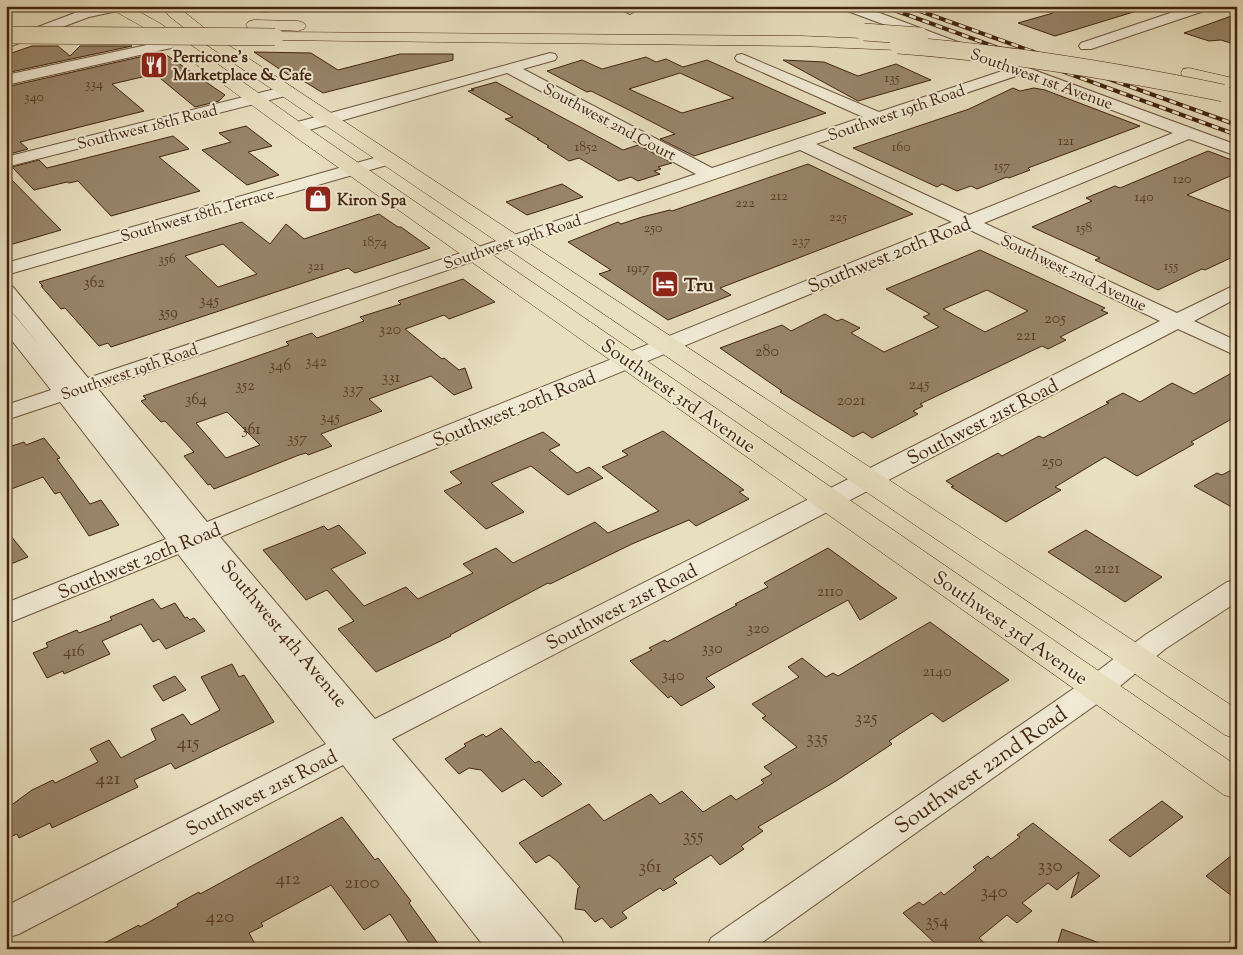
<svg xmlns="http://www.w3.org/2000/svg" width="1243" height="955" viewBox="0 0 1243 955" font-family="'Sorts Mill Goudy',serif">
<rect width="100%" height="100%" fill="#e8dfbf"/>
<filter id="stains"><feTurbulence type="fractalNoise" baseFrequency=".004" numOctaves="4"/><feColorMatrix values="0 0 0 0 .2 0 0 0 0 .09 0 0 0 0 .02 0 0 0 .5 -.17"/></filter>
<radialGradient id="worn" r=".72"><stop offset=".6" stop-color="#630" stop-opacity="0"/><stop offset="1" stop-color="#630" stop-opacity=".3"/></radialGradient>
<g fill="#98856a" stroke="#42240d" fill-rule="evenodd">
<polygon points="1065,6 1140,6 1140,10 1055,36 1018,23 1053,13 1055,9 1065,9"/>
<polygon points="1237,14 1237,45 1221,40 1209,41 1184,33"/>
<polygon points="32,46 58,46 70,56 80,46 132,46 6,73 6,55"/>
<polygon points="162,52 225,95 219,101 195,107 155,74 112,84 144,111 20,142 28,149 6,155 6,87"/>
<polygon points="254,52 311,53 338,70 400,54 453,54 453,60 323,93 297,77 293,78"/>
<path d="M646 57 656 62 666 59 683 67 707 60 826 113 694 156 660 139 675 134 629 110 591 91 587 92 547 71 582 60 602 69ZM680 73 734 98 682 113 629 89Z"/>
<polygon points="783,60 824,62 858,76 896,64 931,80 858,101"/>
<polygon points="496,82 623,150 638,145 672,163 658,167 661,169 654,171 660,174 638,181 631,177 619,181 579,158 569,161 547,147 549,146 537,139 539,139 505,119 513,117 468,91 474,90 471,89"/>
<polygon points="1013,88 1020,91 1034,88 1045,90 1140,126 1028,168 1030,170 1009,178 1007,177 977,189 971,186 957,191 942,184 937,187 853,148 969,109"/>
<polygon points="246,126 272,146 248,152 279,175 247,185 202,150 231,142 219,133"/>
<polygon points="173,136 189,149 159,157 200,191 111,216 78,181 69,183 67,182 34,190 12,167 39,160 47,168"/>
<polygon points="1208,151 1237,162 1237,173 1187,195 1237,214 1237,255 1205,270 1202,269 1158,290 1095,260 1100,258 1032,227 1092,201 1086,198 1115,186 1120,188"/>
<polygon points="808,164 913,214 720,288 731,295 668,320 599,274 611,270 568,242 618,222 621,224 642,217 670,210 672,211"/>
<polygon points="6,174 61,230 6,246"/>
<polygon points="562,184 583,197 527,215 506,202"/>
<path d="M379 214 398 227H401L430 248 355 273 348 268 111 347 108 343 99 346 65 308 61 309 41 286H43L39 282 242 222 270 244 286 224 304 239ZM223 244 257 274 218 287 185 256Z"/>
<path d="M980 250 1105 308 1101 310 1108 313 1060 337 1066 340 1048 349 1042 346 920 404 923 406 913 411 918 414 872 438 863 432 853 437 780 392 782 391 720 348 782 325 791 331 825 314 837 321 842 319 860 328 851 333 884 352 939 327 923 317 930 314 886 289ZM987 290 1028 311 985 332 943 309Z"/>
<path d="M463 279 495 302 449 319 444 315 405 329 442 359 444 358 459 370 465 368 472 388 454 395 431 376 369 399 382 411 321 434 332 446 308 455 306 453 299 455 214 489 210 484 208 485 184 456 194 452 165 421 161 422 141 401 146 399 143 396 289 345 286 342 312 333 317 338 364 321 360 317 401 304 398 301ZM227 412 260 445 226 458 196 423Z"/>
<polygon points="1237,370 1237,416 1191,442 1194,444 1137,476 1105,457 1055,487 1061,490 1006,522 951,487 954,486 946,481 998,453 1002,456 1039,436 1043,438 1109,403 1106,402 1123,393 1140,402 1172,383 1194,394"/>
<polygon points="663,431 744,490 739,492 749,499 696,526 689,520 632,544 550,584 548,583 450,635 451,636 376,672 338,629 354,621 327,590 306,600 263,550 324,526 328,530 339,525 366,553 331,569 364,606 406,587 418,599 473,573 463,564 496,548 513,563 595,522 608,533 659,511 602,467 628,455 622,451"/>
<polygon points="543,432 560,445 549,450 577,473 589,467 603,478 568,495 531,466 491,483 524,512 486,529 444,491 462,483 450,472"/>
<polygon points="44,438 60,458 57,459 90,504 101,500 119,525 89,536 60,492 55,494 43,477 6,491 6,448 24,442 26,445"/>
<polygon points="1237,467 1237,510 1194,486 1217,473 1222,475"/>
<polygon points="6,530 28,557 6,566"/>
<polygon points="1086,530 1162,577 1125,602 1048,552"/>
<polygon points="828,548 897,598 860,620 848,600 706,678 715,687 681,706 671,696 668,698 630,661 652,650 649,648 665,640 667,642 737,605 735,604 768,587 764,583"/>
<polygon points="153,599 161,609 175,603 185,618 187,617 190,620 194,618 205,631 166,649 159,639 153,642 141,624 102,641 110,654 64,674 63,671 47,678 33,653 48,647 46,643 77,630 79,633 112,620 110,617"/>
<polygon points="930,622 1009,680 943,722 932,713 889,741 892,744 836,781 758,827 763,831 741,846 744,849 720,865 711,855 673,879 677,883 663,891 660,888 622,912 627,918 611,928 602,918 595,922 584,910 575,909 578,888 580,887 558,862 549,855 536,863 519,843 589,804 604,821 651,794 660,804 682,791 703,812 731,795 736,800 764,783 761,780 772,774 764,767 797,747 762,718 766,716 752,704 799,677 788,667 802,658 826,677 833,673 838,676"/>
<polygon points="232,664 239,677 244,675 274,722 175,769 171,763 134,780 138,787 52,828 50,823 19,838 17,834 6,839 6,809 32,790 53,780 55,783 98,762 90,749 109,740 121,758 156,740 151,729 183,714 191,725 220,710 201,677"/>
<polygon points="175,676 186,690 163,701 153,686"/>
<polygon points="501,728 535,763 539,761 562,784 542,797 524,779 502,792 481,770 469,768 459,774 445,759 466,746 464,744 483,734 486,737"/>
<polygon points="1162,801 1183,817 1130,857 1109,840"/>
<polygon points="342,817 375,860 378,858 411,901 409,903 442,949 413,949 390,914 364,930 331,885 261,923 263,926 249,933 258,949 93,949 139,925 140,927 178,906 177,904 199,892 200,894"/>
<polygon points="1033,823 1100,876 1071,898 1079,872 1057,890 1048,883 1022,903 1032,911 1017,923 1007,915 979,938 991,949 941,949 903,913 919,902 923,905 941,892 944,895 976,870 973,867 988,856 991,859 1020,837 1017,835"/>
<polygon points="1237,851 1237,900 1206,876"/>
<polygon points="1062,929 1110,947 1110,949 1056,949"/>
</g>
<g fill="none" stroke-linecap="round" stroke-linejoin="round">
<g stroke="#6c533a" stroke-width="2">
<g id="minor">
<polygon points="101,6 124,7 122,10 89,17 6,48 6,39 80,11"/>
<path d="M260 6H279C275 12 267 12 261 11Z"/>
<polygon points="615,6 633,6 637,10 630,14"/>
<polygon points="840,6 861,6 974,48 976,51 974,54 964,54 842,9"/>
<polygon points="1191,6 1212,6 1210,9 1091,49 1081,49 1079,46 1081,43"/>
<polygon points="175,39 180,40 182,43 180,46 6,85 6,75"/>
<path d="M550 53 555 54 557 57 555 60 523 69 712 168 863 117 737 61 735 58 737 55 742 54 879 112 1005 70 996 64 999 61 1004 59 1237 145V156L1189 139 984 223 1177 313 1237 284V298L1194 321 1237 341V356L1178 329 392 739 561 938 566 949H486L343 765 19 934 6 938V906L326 744 178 554 6 624V603L166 539 60 402 6 420V405L51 390 6 333V313L14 314 38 344 6 305V285L13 287 88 378 696 174 507 73 302 132H290L288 128 290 124ZM1019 75 1173 133 969 215 816 144ZM800 150 952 222 207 522 98 389ZM968 229 1160 321 375 719 220 537Z"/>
<polygon points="287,86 293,88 295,91 293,94 6,167 6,157"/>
<polygon points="388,154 394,155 397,159 394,163 6,275 6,263"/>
<polygon points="1237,580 1237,602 1165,649 1108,696 753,949 706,949 711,938 1086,680 1145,635 1227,582"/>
</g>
</g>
<g stroke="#42240d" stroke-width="1">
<g id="major">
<path d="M108 6H129L161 24 315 133 1237 766V799L1224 795 301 141 149 30C142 26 111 10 108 6Z"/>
<polygon points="162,6 177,6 213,35 1237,709 1237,739 1225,735 201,41 169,16"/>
</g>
</g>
<g stroke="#42240d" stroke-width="1">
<g id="highway">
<polygon points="254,20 298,21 304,23 306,26 304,29 298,31 248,28 246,25 248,22"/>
<polygon points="275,32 801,36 898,40 904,42 906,45 904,48 898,50 801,46 269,40 267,37 269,34"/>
<polygon points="1189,68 1237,79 1237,89 1183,77 1181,73 1183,69"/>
</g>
</g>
<use href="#minor" fill="#f0ead5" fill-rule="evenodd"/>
<use href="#major" fill="#e8dfbf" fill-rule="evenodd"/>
<use href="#highway" fill="#e8dfbf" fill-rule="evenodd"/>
<g stroke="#42240d" stroke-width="4">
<g id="rail">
<polyline points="883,6 1237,135"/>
<polyline points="906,6 1237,125"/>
</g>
</g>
<use href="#rail" stroke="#f0ead5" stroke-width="2.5" stroke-dasharray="7" stroke-linecap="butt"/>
<g stroke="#42240d" stroke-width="18" stroke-linecap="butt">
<g id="highway-bridge">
<polyline points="864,32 920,36"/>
<polyline points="6,35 275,37"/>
<path d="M898 45C1008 53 1115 71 1223 93"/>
</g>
</g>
<use href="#highway-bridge" stroke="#e8dfbf" stroke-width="17"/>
</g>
<defs>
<g id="restaurant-square" transform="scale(1.4375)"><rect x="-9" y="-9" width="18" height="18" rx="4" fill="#8f2418" stroke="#f0ead5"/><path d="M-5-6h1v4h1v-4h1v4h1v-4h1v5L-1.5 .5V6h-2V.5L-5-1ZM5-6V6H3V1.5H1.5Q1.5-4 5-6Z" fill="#fff"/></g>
<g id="shop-square" transform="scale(1.4375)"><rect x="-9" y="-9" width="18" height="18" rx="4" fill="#8f2418" stroke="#f0ead5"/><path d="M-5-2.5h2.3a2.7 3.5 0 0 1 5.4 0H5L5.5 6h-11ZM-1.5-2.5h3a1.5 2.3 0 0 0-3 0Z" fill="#fff"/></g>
<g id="hotel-square" transform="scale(1.4375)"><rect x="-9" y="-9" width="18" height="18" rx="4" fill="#8f2418" stroke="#f0ead5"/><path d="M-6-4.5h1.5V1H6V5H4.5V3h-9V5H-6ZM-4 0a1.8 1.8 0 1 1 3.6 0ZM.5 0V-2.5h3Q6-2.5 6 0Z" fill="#fff"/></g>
</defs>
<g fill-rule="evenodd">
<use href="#restaurant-square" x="154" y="65"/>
<use href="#shop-square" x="318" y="199"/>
<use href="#hotel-square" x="665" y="284"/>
</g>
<g text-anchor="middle" stroke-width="4" stroke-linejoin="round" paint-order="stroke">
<g font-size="14" fill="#583c24">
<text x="892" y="82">135</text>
<text x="94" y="88">334</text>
<text x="34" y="101">340</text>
<text x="1066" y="145">121</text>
<text x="586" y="151">1852</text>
<text x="901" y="151">160</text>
<text x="1002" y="170">157</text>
<text x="1182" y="183">120</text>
<text x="779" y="200">212</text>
<text x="1144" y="201">140</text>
<text x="745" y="207">222</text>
<text x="838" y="221">225</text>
<text x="653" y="232">250</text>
<text x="1084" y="232">158</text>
<text x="801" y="245">237</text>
<text x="375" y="246">1874</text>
<text x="167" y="263">356</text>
<text x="316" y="270">321</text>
<text x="1171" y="270">155</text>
<text x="638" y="272">1917</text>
</g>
<g font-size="16" font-weight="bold" fill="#42240d" stroke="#f0ead5" text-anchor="start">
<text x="173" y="62">Perricone's<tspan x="173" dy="18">Marketplace &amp; Cafe</tspan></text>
<text x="337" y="205">Kiron Spa</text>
</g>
<g font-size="16" fill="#42240d" stroke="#f0ead5">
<text transform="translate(1042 78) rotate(20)" y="6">Southwest 1st Avenue</text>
<text transform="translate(896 112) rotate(-19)" y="6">Southwest 19th Road</text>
<text transform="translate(610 121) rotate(28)" y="6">Southwest 2nd Court</text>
<text transform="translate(147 126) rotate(-14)" y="6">Southwest 18th Road</text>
<text transform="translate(197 214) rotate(-16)" y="6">Southwest 18th Terrace</text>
<text transform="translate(512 241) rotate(-18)" y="6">Southwest 19th Road</text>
<text transform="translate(1074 272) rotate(25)" y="6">Southwest 2nd Avenue</text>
<text transform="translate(129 371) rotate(-19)" y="6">Southwest 19th Road</text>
</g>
<g font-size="16" fill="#583c24">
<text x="94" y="287">362</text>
<text x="209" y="305">345</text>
<text x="168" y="317">359</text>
<text x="1055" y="323">205</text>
<text x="390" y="334">320</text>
<text x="1026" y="340">221</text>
<text x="767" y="356">280</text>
<text x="316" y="366">342</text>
<text x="280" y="370">346</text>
<text x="391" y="382">331</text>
<text x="919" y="389">245</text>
<text x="245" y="390">352</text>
<text x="353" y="394">337</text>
<text x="196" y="404">364</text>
<text x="851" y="405">2021</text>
<text x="330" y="422">345</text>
<text x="251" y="434">361</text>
<text x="297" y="443">357</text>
<text x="1052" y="466">250</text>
<text x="1107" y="573">2121</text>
<text x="830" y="596">2110</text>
<text x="758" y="633">320</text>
<text x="712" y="653">330</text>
<text x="74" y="656">416</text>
<text x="937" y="676">2140</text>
<text x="673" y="680">340</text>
</g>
<g font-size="19" fill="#42240d" stroke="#f0ead5">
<text transform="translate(889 254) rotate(-22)" y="7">Southwest 20th Road</text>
<text transform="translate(679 395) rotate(35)" y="7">Southwest 3rd Avenue</text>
<text transform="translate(514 408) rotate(-22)" y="7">Southwest 20th Road</text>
<text transform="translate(982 421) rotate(-27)" y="7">Southwest 21st Road</text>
<text transform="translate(139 560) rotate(-22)" y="7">Southwest 20th Road</text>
<text transform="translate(621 606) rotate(-27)" y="7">Southwest 21st Road</text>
<text transform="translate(1011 627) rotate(35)" y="7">Southwest 3rd Avenue</text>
<text transform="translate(285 633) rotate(50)" y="7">Southwest 4th Avenue</text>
<text transform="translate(261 792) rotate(-27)" y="7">Southwest 21st Road</text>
</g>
<g font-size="19" font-weight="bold" fill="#42240d" stroke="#f0ead5" text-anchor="start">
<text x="684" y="291">Tru</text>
</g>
<g font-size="19" fill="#583c24">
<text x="866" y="723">325</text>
<text x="817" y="743">335</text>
<text x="188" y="748">415</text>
<text x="108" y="784">421</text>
<text x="693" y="841">355</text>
<text x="1050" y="871">330</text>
<text x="650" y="872">361</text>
<text x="288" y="884">412</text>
<text x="362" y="888">2100</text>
<text x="994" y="897">340</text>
<text x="220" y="922">420</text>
<text x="937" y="926">354</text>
</g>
<g font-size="22" fill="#42240d" stroke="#f0ead5">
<text transform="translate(980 769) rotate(-35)" y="8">Southwest 22nd Road</text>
</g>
</g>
<rect width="1243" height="955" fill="none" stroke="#e8dfbf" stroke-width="25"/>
<rect x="8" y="8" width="1228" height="940" fill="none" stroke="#42240d" stroke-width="2.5"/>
<rect x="12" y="12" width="1218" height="930" fill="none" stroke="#42240d"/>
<rect width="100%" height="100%" filter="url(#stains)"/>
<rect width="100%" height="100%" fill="url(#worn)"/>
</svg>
